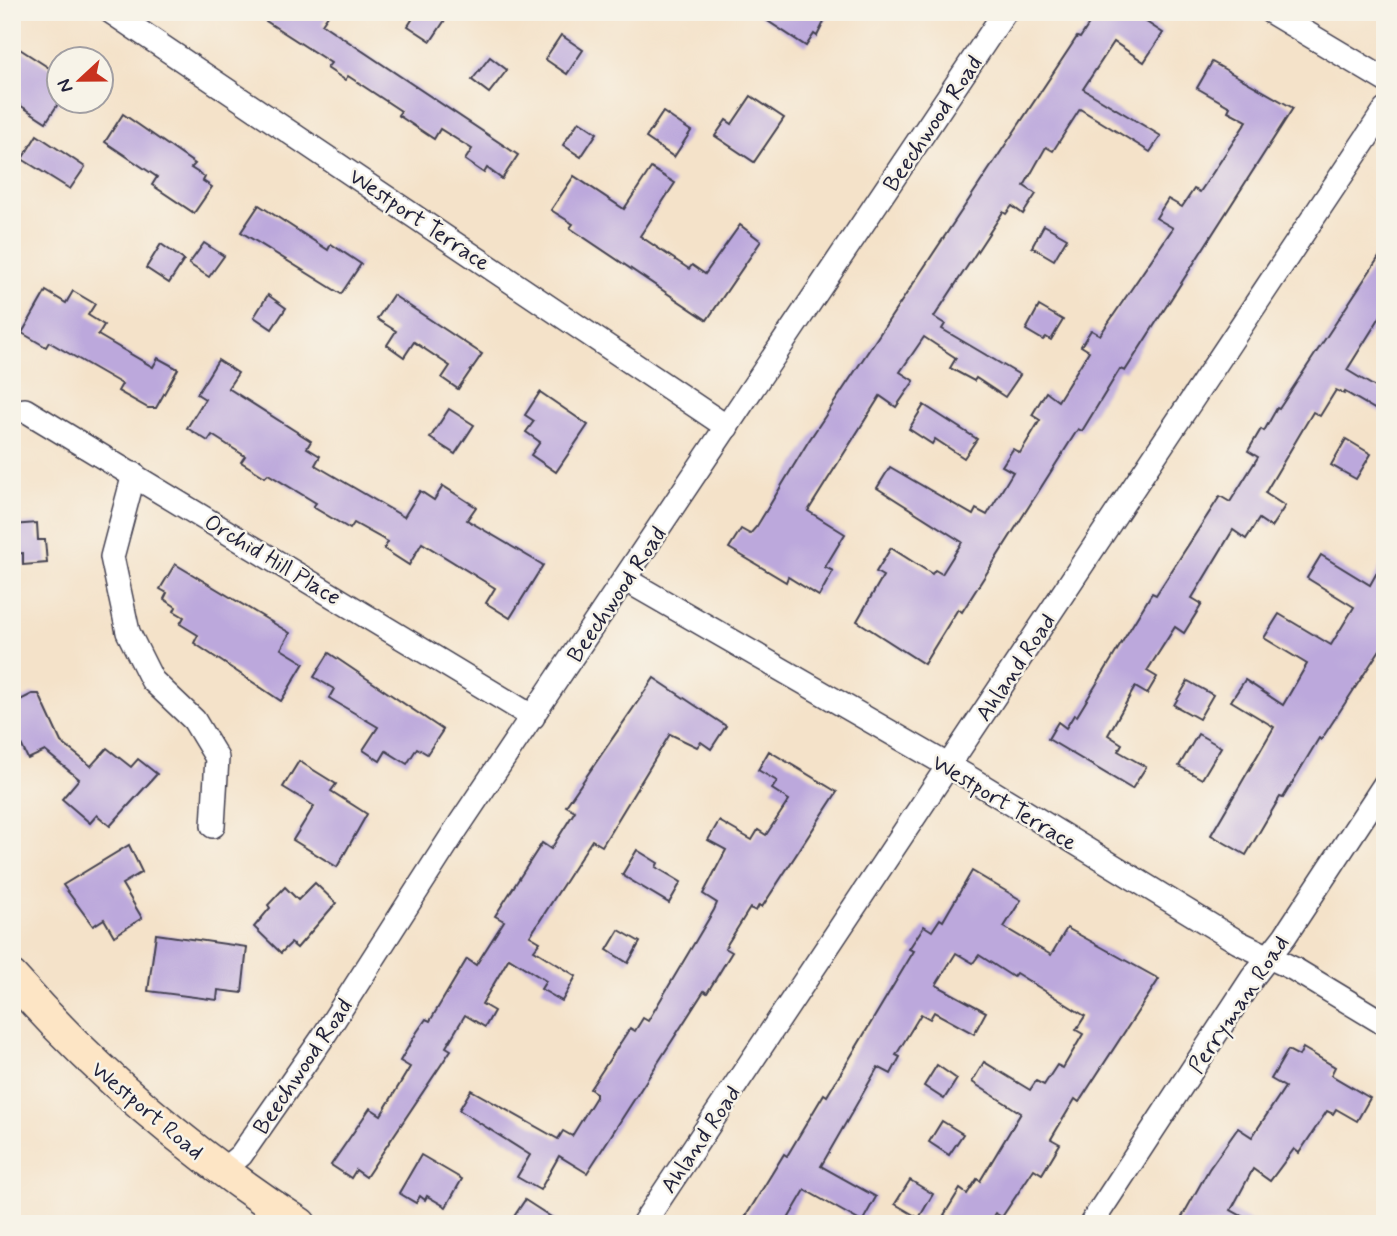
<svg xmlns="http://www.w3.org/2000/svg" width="1397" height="1236" viewBox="0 0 1397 1236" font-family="Mynerve,sans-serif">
<rect width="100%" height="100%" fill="#f7f3e8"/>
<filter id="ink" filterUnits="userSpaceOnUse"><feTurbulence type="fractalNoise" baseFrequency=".0143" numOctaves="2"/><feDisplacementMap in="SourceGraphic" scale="14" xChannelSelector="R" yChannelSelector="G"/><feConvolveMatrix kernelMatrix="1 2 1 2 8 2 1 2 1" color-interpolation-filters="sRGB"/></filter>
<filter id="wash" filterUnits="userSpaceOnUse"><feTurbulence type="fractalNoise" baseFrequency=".00686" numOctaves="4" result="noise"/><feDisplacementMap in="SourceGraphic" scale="28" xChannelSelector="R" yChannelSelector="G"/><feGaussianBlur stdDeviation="1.57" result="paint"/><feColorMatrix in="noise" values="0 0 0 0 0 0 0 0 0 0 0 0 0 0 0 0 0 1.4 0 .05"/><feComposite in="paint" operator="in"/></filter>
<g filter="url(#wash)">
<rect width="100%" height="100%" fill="#f4e2c9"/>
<g id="blocks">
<g fill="#bca8dc">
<polygon points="252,12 330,12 322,24 518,155 502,179 487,168 484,173 465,160 472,149 440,129 434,139 398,115 401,111 348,76 345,80 327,68 331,63"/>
<polygon points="417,12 433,12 445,20 431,41 408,26"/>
<polygon points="754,12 829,12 817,36 814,34 806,46"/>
<polygon points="1097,12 1131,12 1163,33 1144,62 1114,42 1083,89 1161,136 1150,152 1080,109 1053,151 1046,147 1024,186 1036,194 1023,214 1012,206 1006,214 1003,212 934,317 945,324 942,329 1020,375 1005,397 976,378 974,381 950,368 956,358 924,337 900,372 914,381 896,407 880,396 808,511 845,534 825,567 833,571 819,596 788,577 786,582 729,548 741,529 750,534 757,526 808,442 1077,37 1080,38"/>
<polygon points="561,35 583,50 567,74 545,59"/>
<polygon points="12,44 60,75 60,101 46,122 12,100"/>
<polygon points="490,57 507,70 489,93 472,80"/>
<polygon points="1212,62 1293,108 1125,371 1120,369 1082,431 1078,429 962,612 958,609 924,664 857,621 883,576 876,572 891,548 932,574 935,570 942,574 962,542 877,488 890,467 973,515 976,509 987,515 1013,472 1002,466 1013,449 1020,453 1040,420 1032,415 1046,392 1058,401 1089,351 1081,346 1091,330 1100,335 1173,228 1156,218 1168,199 1182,207 1194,189 1200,192 1247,121 1228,111 1230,107 1197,88"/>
<polygon points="751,96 784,118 754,162 715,136 726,120 732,124"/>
<polygon points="663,112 691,131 674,157 646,138"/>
<polygon points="123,114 195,164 191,168 205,177 203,181 212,187 194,213 152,185 157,177 105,142"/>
<polygon points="579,121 597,133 581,157 563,145"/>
<polygon points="37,135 85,167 70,189 22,159"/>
<polygon points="651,168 675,183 640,236 689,269 692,265 705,274 740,225 761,241 707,320 570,228 573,224 551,210 574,176 624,209"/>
<polygon points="259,205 328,250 331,244 361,264 341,294 241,232"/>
<polygon points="1044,225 1067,238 1054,260 1032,247"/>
<polygon points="204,243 224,256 209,277 189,264"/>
<polygon points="161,244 184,260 169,283 146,268"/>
<polygon points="1385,248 1385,309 1347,370 1385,393 1385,415 1345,392 1344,394 1336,390 1320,416 1313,412 1265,493 1285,506 1271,527 1259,519 1246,539 1233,530 1192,598 1202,604 1184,633 1175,627 1147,671 1157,677 1147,694 1135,687 1108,735 1122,744 1118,751 1146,767 1132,789 1048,739 1058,722 1066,728 1074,715 1077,716 1152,593 1156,595 1220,496 1230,502 1258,457 1248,451 1261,429 1264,431 1277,408 1279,409"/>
<polygon points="46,291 66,303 73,291 95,304 88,315 104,325 98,335 153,367 158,358 178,369 156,408 148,408 118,391 122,384 49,342 46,347 22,333"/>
<polygon points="268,295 286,308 272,329 254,317"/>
<polygon points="393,295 482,354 458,389 442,378 450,366 414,342 404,357 387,345 396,331 377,319"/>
<polygon points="1039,306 1063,320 1051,340 1046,337 1043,340 1026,330"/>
<polygon points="218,360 238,373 228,388 311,441 307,448 320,456 315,465 404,517 420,491 434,500 443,486 476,507 467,520 543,565 510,618 486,603 495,588 422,543 409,565 384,549 388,542 354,523 350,529 313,507 316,503 268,474 265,477 241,462 245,456 212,435 208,441 187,428 205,399 197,394"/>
<polygon points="540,392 588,425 556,472 531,455 540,442 526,432 534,421 525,415"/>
<polygon points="924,405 977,439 964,458 935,439 932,444 909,429"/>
<polygon points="449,409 474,425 455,454 430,438"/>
<polygon points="1346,439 1371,454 1356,479 1331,465"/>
<polygon points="37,523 38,540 45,540 47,563 23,565 23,553 12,554 12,525"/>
<polygon points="1321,555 1370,585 1385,558 1385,642 1321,740 1319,738 1283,798 1280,797 1246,855 1211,835 1274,727 1231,701 1245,680 1283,705 1307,664 1264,638 1279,614 1331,645 1354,607 1307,578"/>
<polygon points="175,564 290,633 281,649 304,663 281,701 194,643 198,635 180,624 184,617 174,611 176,607 164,599 167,593 160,589"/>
<polygon points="329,653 443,730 427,754 417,748 407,764 386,751 380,761 363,750 378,727 329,698 334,689 314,677"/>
<polygon points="654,678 726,726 711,749 701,742 697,747 670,734 602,846 592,840 530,936 540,942 534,950 576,976 562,1001 541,989 546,981 509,958 482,1004 494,1011 485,1027 465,1015 446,1047 451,1050 366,1177 356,1170 351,1178 331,1165 370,1108 381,1115 410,1067 400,1061 417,1032 426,1019 430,1021 467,959 476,965 504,921 495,916 542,843 551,849 575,811 566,806"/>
<polygon points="1188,681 1213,695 1199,719 1174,705"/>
<polygon points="32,694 39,694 61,742 91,766 107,748 131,767 138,759 157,774 110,826 97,815 90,823 62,799 79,779 45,751 28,759 21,744 12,749 12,704"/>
<polygon points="1198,734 1221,747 1202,779 1179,766"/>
<polygon points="769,751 837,792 762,907 759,905 756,911 750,908 725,948 732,952 707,993 704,991 587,1173 559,1156 540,1190 517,1177 530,1155 459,1110 471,1090 558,1139 563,1131 572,1136 596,1097 596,1093 590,1089 600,1074 630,1028 635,1031 643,1018 648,1021 714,910 717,903 703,894 726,850 708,840 719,821 752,840 758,830 766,835 789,800 772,789 777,781 758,770"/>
<polygon points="299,761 336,784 331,791 367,814 337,867 293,840 314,806 283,787"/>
<polygon points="129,845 142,872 122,884 142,918 114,936 104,919 93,926 63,885"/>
<polygon points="637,850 658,863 656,867 681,882 669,903 622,875"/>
<polygon points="972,871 1021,900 1004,927 1051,955 1067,928 1159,979 1079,1102 1075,1099 1051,1139 1060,1144 1042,1174 1034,1169 1002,1217 995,1213 988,1224 959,1224 944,1215 960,1189 967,1194 977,1179 980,1181 1021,1113 972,1082 984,1062 1030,1090 1036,1081 1044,1085 1057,1065 1063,1068 1083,1034 1076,1030 1085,1016 1016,973 1013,977 979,955 973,963 956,953 936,985 986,1012 974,1034 934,1012 930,1019 921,1014 896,1055 900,1057 891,1074 878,1067 821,1166 876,1197 862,1222 805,1190 785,1224 741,1224 784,1154 787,1156 824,1094 827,1096 914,951 909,949 924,926 932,931 940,919 943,921"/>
<polygon points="315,883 336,903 297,948 291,943 281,953 254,927 270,908 268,905 285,887 298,900"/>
<polygon points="619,930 640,942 628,963 607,950"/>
<polygon points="156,934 247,947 242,993 218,990 217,1000 148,991"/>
<polygon points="1303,1048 1335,1067 1331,1075 1370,1098 1357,1121 1336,1109 1333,1114 1327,1111 1299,1153 1294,1149 1270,1181 1253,1169 1231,1210 1256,1224 1178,1224 1209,1169 1238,1128 1252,1137 1285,1087 1271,1079 1288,1050 1299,1056"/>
<polygon points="937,1065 957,1079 944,1099 924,1086"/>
<polygon points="942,1121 963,1134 949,1155 929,1142"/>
<polygon points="421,1155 462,1179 446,1207 427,1196 425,1200 420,1196 416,1203 399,1193"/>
<polygon points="910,1180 933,1194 919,1218 895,1204"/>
<polygon points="525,1200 562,1224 509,1224"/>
</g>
</g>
</g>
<g filter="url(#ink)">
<use href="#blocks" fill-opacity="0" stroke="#423f50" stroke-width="2"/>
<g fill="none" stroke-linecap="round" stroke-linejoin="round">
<g stroke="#423f50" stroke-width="26">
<g id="minor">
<polyline points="111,12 727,427"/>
<polyline points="1271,12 1385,80"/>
<polyline points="12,413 25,410 533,717"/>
<polyline points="134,474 112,557 128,632 152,680 194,720 217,758 213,826"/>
<polyline points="626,580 968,777 1238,942 1294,969 1385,1024"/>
<polyline points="222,1171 241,1155 321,1040 455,831 1005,12"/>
<polyline points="643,1224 1385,110"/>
<polyline points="1091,1224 1253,977 1285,936 1385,784"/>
</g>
</g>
<g stroke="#423f50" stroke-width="35">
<path id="secondary" d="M12 977C97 1074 192 1154 300 1224"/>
</g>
<use href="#minor" stroke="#fff" stroke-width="23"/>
<use href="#secondary" stroke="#fde5c5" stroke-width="32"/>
</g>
</g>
<g text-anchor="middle" stroke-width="5" stroke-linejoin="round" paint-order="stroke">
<g font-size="23" fill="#22223b" stroke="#f7f3e8">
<text transform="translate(932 123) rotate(-56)" y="8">Beechwood Road</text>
<text transform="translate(420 219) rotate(34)" y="8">Westport Terrace</text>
<text transform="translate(273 559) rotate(31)" y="8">Orchid Hill Place</text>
<text transform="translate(616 594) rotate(-56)" y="8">Beechwood Road</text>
<text transform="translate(1015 667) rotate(-56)" y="8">Ahland Road</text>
<text transform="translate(1005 802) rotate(31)" y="8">Westport Terrace</text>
<text transform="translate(1238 1004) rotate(-56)" y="8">Perryman Road</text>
<text transform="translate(302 1066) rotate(-56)" y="8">Beechwood Road</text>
<text transform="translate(148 1110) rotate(40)" y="8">Westport Road</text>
<text transform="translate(700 1139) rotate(-56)" y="8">Ahland Road</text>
</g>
</g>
<rect width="1397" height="1236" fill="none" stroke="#f7f3e8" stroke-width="42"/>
<g transform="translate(80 80) rotate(248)"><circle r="33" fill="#f7f3e8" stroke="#a29fa3" stroke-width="2"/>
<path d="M0-5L12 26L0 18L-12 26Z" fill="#c8321e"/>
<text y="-10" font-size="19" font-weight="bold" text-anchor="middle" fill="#22223b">N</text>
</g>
</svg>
